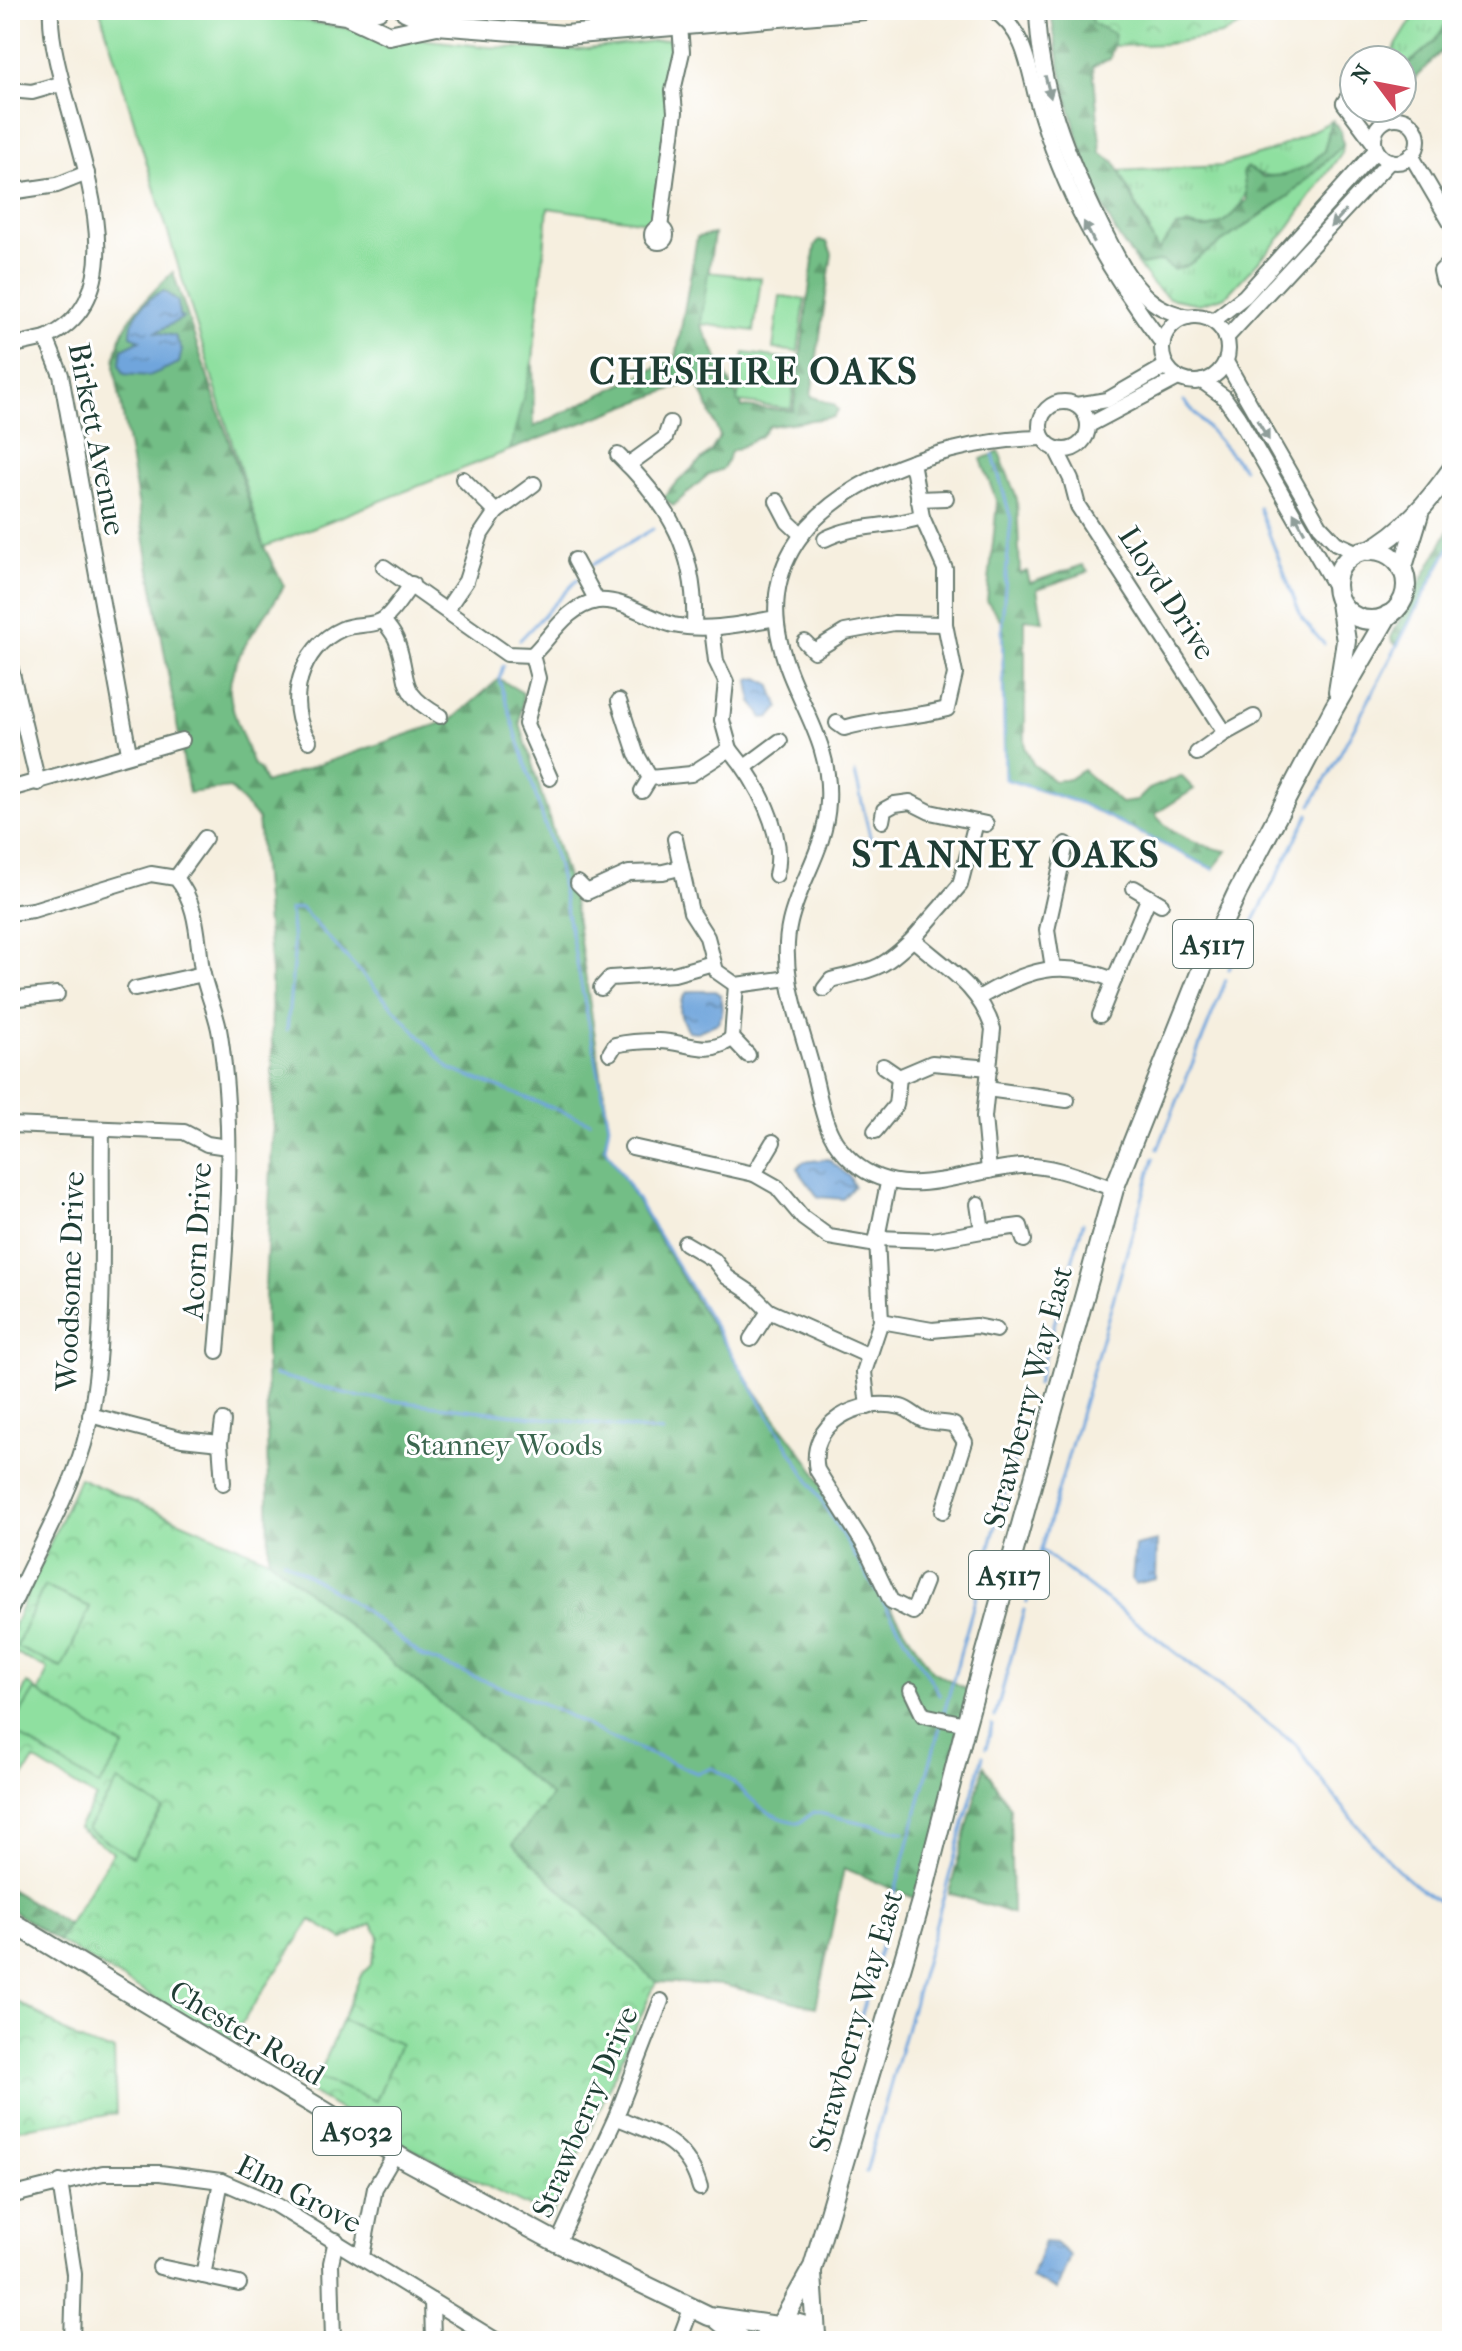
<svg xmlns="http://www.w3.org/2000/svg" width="1462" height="2351" viewBox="0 0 1462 2351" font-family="'IM FELL French Canon',serif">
<defs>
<pattern id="grass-tufts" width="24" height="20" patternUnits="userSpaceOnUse" patternTransform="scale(2)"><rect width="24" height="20" fill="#8fe0a0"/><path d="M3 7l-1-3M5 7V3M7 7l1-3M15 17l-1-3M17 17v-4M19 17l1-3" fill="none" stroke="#7bc18a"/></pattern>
<pattern id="forest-firs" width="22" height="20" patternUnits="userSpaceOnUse" patternTransform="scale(2)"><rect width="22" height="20" fill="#73be86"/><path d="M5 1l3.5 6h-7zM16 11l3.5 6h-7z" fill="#5e9c6e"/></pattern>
<pattern id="park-crowns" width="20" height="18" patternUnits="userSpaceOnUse" patternTransform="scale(2)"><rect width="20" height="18" fill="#8fe0a0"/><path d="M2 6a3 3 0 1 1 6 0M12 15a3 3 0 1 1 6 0" fill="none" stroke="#7bc18a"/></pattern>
<pattern id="water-ripples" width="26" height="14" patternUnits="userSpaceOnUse" patternTransform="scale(2)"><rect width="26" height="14" fill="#6fa5dc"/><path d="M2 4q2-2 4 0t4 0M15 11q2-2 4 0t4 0" fill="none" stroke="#5b88b3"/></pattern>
</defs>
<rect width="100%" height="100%" fill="#fff"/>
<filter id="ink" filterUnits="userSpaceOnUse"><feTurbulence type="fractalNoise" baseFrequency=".0125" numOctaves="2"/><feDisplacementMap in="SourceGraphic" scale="16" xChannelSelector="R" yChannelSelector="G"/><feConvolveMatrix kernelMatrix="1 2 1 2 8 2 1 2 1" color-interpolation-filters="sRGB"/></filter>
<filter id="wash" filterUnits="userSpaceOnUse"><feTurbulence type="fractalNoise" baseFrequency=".006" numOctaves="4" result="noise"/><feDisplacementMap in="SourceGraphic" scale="32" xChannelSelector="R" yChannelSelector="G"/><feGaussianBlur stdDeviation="1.8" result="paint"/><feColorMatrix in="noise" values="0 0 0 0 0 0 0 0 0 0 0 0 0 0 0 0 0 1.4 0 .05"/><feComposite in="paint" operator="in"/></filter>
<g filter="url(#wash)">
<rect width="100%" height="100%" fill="#f6efdf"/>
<g fill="url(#grass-tufts)" stroke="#578e6a" stroke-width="2">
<polygon points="1418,10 1452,10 1452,36 1402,83 1402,60 1387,60"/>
<path d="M1332 121C1326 131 1329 144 1323 152 1310 173 1271 183 1252 170 1246 204 1228 239 1187 224L1168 237 1166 244 1188 265 1289 196 1343 145 1342 152 1285 233 1226 296 1199 304 1169 298 1152 284 1132 257 1142 265 1150 231 1119 171 1222 166 1271 151Z"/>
</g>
<g fill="url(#forest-firs)" stroke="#497e5d" stroke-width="2">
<polygon points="539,10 727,10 538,24"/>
<path d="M1051 10H1090L1089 14 1115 34 1110 59 1093 66 1101 153 1115 162 1158 251 1176 227C1186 225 1192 227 1202 228 1221 229 1234 213 1247 200L1243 171 1247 167 1263 177 1285 175 1309 165 1324 151 1332 121 1341 131 1343 145 1289 196 1188 265 1174 270 1162 261 1142 265C1092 222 1058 74 1051 10Z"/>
<polygon points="1452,15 1452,49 1441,52 1402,91 1402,69 1434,42"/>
<polygon points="542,217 547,217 533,359 534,427 676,358 697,237 714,234 701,325 742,407 793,411 815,246 819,240 827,242 832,254 811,396 834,405 838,410 833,417 769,426 761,436 731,452 723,469 709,474 673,506 664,498 669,490 711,451 720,436 700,388 693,381 510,450"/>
<path d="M173 272 264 547 284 586C269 614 228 657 230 691 231 714 246 741 252 763L260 770 265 783 453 719 499 679 523 693 520 724 573 897 609 1125 605 1147 696 1301 756 1392 811 1465 864 1566 932 1671 976 1694 921 1901 844 1868 816 2007 723 1985 656 1982 513 1844 551 1796 269 1559 265 1288 273 1128 271 972 258 819 230 788 189 793 115 370C114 327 145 299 173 272Z"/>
<path d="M999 452 1017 499 1020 574 1027 571 1030 583 1083 565 1088 572 1037 589 1043 621 1025 619V747L1033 764 1054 781 1069 779 1083 770 1121 803 1137 801 1149 789 1181 776 1194 789 1155 814C1167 832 1205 848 1227 851L1213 869 1080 803 1005 779 1002 622 987 601 997 503 981 459Z"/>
<path d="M1452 522V543L1396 645 1391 639C1390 631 1445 543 1452 522Z"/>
<polygon points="984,1766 1010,1808 1012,1913 949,1893"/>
<polygon points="10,1889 68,1924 58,1941 10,1909"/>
</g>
<g fill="url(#park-crowns)" stroke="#578e6a" stroke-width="2">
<polygon points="1090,10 1273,10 1221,35 1166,44 1113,46 1115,34 1092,23"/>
<polygon points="79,1478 269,1559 551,1796 513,1844 656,1982 551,2218 378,2132 302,2087 318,2078 361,1975 371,1965 379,1936 372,1923 343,1939 311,1920 229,2042 58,1941 113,1852 78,1828 96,1798 34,1760 22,1779 10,1772 10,1720 27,1683 39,1692 48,1669 10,1651 10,1634"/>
<path d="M10 1999C48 2013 71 2047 114 2050L116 2114 10 2130Z"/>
</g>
<g fill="#8fe0a0" stroke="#578e6a" stroke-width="2">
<polygon points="100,10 238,10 395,36 489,47 578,50 679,38 654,223 548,208 533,359 510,450 264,547"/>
<polygon points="708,272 761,278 754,331 701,324"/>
<polygon points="780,296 805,299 798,352 773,349"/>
<polygon points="744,353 797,360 791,409 737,402"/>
<polygon points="44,1586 90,1607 62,1668 16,1647"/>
<polygon points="35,1690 124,1747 99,1786 10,1730"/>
<polygon points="118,1781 163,1809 132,1857 87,1829"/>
<polygon points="342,2020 400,2044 376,2101 318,2078"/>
</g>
<g fill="url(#water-ripples)" stroke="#477188" stroke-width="2">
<path d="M164 291 178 302 179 316 183 318 156 332 175 336 182 350 179 363 149 376 124 374 120 365 122 349 140 340 131 336C129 318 147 297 164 291Z"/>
<polygon points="758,678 770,684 779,708 771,717 763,718 752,702 749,680"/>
<path d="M692 991H715L721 995 722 1014 718 1023 697 1032 688 1031C679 1016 677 1007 686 993Z"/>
<polygon points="828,1159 850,1177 854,1186 843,1199 818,1197 797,1168 803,1162"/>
<polygon points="1157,1541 1156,1579 1135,1584 1132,1580 1135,1546"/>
<polygon points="1044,2242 1055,2243 1070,2256 1057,2290 1031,2278"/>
</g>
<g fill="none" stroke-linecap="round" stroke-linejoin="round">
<g stroke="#6fa5dc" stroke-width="3">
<polyline points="1184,401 1244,469"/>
<polyline points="993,455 1011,519 1002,622 1005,779 1080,803 1213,869"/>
<polyline points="1259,508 1302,619 1324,644"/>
<polyline points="592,565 653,529"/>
<polyline points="520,640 577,580"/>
<polyline points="503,666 499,679 557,863 609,1125 605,1147 940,1695"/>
<polyline points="855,773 872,845"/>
<path d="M1311 805C1362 719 1403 630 1452 543"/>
<polyline points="1229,969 1309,814"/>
<polyline points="287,1030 294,955 290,910 301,908 450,1069 590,1122"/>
<polyline points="1158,1149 1226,980"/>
<polyline points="275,1375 360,1397 663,1432"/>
<polyline points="1037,1384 1083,1223"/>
<polyline points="1041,1550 1154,1158"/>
<path d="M283 1560 357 1605 422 1656 554 1708 609 1737 697 1773 713 1768C752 1790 750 1813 799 1823L814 1812 904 1832"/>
<path d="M1027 1602 1041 1550 1298 1746 1310 1766C1347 1810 1399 1887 1452 1907"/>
<polyline points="958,1661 1023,1428"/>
<polyline points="943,1716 958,1662"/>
<polyline points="995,1717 1024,1610"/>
<polyline points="986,1748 992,1725"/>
<polyline points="861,2017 941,1723"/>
<polyline points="866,2172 983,1756"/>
</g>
</g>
</g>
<g filter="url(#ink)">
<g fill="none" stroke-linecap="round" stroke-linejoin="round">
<g stroke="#6a7b70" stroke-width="18">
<g id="minor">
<path d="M51 10C46 98 161 285 46 338L61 375 129 753"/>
<path d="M993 10C1025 31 1028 65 1037 100 1062 191 1106 268 1163 344"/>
<path d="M1037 10C1039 88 1068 158 1102 227 1115 252 1127 280 1149 299 1160 309 1173 313 1188 317"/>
<polyline points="1354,88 1344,103 1374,143"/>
<polyline points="10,90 32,92 60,84"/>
<circle cx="1396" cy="140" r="22"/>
<polyline points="1411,155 1452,225"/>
<polyline points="10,192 57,185 87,173"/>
<polyline points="660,228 675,112 673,91 682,52 680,25"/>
<circle cx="659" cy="235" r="7"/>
<polyline points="1452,260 1441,271 1443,280 1452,287"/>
<circle cx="1195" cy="349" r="33"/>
<polyline points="1213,321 1245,296 1376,150"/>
<polyline points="1226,338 1390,161"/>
<polyline points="10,346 46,338"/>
<polyline points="1226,362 1320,526 1336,543 1358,553"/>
<polyline points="1202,381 1224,397 1238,417 1337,590"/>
<circle cx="1064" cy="426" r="24"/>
<polyline points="1076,405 1107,400 1166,366"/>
<polyline points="1089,425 1178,378"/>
<path d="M1043 438C934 439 747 499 780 642 793 700 832 738 828 802 826 849 800 879 790 922 778 973 802 1027 814 1075 819 1094 822 1116 831 1134 836 1145 844 1154 853 1162 903 1205 963 1170 1021 1166 1052 1164 1085 1179 1114 1189"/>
<polyline points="1056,449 1071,479 1078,506 1225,733 1254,717"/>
<path d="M618 455C671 506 697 553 694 627"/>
<polyline points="628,465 665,438 670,423"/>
<polyline points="918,499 946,498"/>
<polyline points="777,501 788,522 802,535"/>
<polyline points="496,512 534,484"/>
<path d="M825 539C857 523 887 529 922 517"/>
<polyline points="575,560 597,601"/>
<path d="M384 567 507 654 532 655C551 637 567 606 597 601 623 598 649 619 673 625 708 632 742 624 776 618"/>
<polyline points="447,609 466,581 481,534 496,512 463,479"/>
<path d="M383 620C387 626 395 634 397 642 411 682 396 691 440 716"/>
<polyline points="805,642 814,651 845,632 894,623 945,624"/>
<polyline points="532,655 538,678 526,724 550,778"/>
<polyline points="10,665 38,783"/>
<polyline points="619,701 636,753 650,778"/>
<path d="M837 723 844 728C878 718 912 718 947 709L955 674 945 624V569L922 517 912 462"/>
<path d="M309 741C284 704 300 647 342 629 354 623 374 627 384 619 395 610 403 595 412 584"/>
<path d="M730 749C755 779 787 834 776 875"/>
<polyline points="1197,753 1225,733"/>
<polyline points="745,767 780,741"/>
<polyline points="10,789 182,740"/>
<polyline points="642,791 650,778 691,774 730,749 722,720 726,682 716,661 712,629"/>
<polyline points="882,821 884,810 895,804 910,802 930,812 986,824"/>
<path d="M976 822 960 885 913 939C945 968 979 985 993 1029L984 1117 989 1171"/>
<polyline points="675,839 691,912 707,937 716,971 736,985 789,978"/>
<polyline points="176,878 205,838"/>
<polyline points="578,883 587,892 629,873 663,872 680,868"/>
<polyline points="1134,888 1161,904"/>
<path d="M10 913 33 910 151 874 176 878C198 904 197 938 202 970 206 992 217 1013 220 1035 236 1139 226 1247 217 1351"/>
<polyline points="1053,968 1047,930 1066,844"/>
<polyline points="1114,980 1149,897"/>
<polyline points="736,985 732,1038 748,1055"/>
<polyline points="601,988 610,978 674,974 713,963"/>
<polyline points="135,989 203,974"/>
<path d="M824 989 831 980C873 969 879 972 913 939"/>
<path d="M980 997C1028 969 1060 959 1114 980L1100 1015"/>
<polyline points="10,999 57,994"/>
<path d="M610 1053 615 1045C627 1042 646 1041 659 1041 685 1041 709 1058 732 1038"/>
<polyline points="883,1066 899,1077 932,1063 990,1068"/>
<polyline points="987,1089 1067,1100"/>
<polyline points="10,1125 184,1132 207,1144 227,1147"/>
<polyline points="875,1131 896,1105 899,1077"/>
<polyline points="632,1147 754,1174 777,1187 803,1218 829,1237 877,1245"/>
<polyline points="754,1174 773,1142"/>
<polyline points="982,1231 1020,1226 1024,1240"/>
<polyline points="877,1238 932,1240 982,1231 978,1204"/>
<polyline points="685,1243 714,1260 727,1277 751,1293 769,1311"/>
<polyline points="881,1321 932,1330 976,1326 996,1330"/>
<polyline points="751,1339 769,1311 867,1355"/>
<polyline points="868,1407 864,1372 881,1321 877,1238 888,1183"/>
<polyline points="90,1415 182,1439 220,1443 223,1421"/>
<polyline points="220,1443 223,1483"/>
<path d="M925 1582 913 1612 891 1601 865 1546 817 1470C807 1423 859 1397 901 1407 909 1409 915 1416 923 1420 933 1424 943 1421 954 1425L965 1442 943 1511"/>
<path d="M10 1611C34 1556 67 1502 84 1444 109 1354 100 1225 102 1130"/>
<polyline points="911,1690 923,1715 966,1724"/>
<path d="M616 2117C657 2135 687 2141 700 2188"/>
<polyline points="221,2181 203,2276 239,2284"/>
<polyline points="60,2182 74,2274 72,2341"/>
<polyline points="10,2196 103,2173 160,2173 221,2181 274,2204 497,2341"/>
<polyline points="558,2243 616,2117 661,2001"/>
<polyline points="362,2256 375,2188 395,2154"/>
<polyline points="160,2267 203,2276"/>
<polyline points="432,2301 433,2341"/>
<polyline points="333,2341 331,2263 336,2240"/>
<polyline points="679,2341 691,2309"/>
</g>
</g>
<g stroke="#6a7b70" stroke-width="22">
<g id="major">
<polyline points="313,10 346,15 389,35 437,25"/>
<polyline points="1000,10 1010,10"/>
<polyline points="405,11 437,25 565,35 865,10"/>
<polyline points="348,14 378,10"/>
<circle cx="1371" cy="585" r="35"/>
<path d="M1368 551C1403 533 1430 500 1452 469"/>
<polyline points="1402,570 1419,514"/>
<polyline points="1338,692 1346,641 1340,603"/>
<polyline points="10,1921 407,2161 558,2243 709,2316 777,2326"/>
<polyline points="812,2274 816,2335"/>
<polyline points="718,2320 744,2341"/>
<polyline points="781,2324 813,2267 921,1901 966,1724 1114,1189 1204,963 1237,893 1334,708 1388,615"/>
<path d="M762 2341C776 2318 806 2316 819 2341"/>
</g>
</g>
<use href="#minor" stroke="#fff" stroke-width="14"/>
<use href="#major" stroke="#fff" stroke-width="18"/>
</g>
<defs><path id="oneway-solid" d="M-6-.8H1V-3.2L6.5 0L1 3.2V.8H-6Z" transform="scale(2)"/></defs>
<g fill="#8f9e9a">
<use href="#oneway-solid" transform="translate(1048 87) rotate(76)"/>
<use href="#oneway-solid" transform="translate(1338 219) rotate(133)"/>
<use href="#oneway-solid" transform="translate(1089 232) rotate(-117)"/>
<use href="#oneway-solid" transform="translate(1263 430) rotate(59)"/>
<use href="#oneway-solid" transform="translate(1299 522) rotate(-119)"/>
</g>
</g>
<g text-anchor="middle" stroke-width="6" stroke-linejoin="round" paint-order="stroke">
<g fill="#fff" stroke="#627771" stroke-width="2">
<rect x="1173" y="920" width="80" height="48" rx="6"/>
<rect x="969" y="1551" width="80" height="48" rx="6"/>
<rect x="313" y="2107" width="88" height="48" rx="6"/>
</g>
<g font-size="28" font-weight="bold" fill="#1f3d34">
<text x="1213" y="954">A5117</text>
<text x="1009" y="1585">A5117</text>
<text x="357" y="2141">A5032</text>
</g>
<g font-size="30" fill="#1f3d34" stroke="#fff">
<text transform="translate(97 439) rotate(79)" y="10">Birkett Avenue</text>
<text transform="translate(1167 593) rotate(57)" y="10">Lloyd Drive</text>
<text transform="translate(197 1241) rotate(-87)" y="10">Acorn Drive</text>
<text transform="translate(70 1281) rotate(-88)" y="10">Woodsome Drive</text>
<text transform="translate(1028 1397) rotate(-75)" y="10">Strawberry Way East</text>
<text transform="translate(856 2021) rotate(-74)" y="10">Strawberry Way East</text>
<text transform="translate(247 2033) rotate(31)" y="10">Chester Road</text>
<text transform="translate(585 2112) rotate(-67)" y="10">Strawberry Drive</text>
<text transform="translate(299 2194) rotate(27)" y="10">Elm Grove</text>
</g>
<g font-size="30" fill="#3b664f" stroke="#fff">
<text x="504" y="1455">Stanney Woods</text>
</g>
<g font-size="38" font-weight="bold" letter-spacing="2" fill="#1f3d34" stroke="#fff">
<text x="754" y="384">CHESHIRE OAKS</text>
<text x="1006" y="867">STANNEY OAKS</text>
</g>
</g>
<rect width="1462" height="2351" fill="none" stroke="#fff" stroke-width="40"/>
<g transform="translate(1378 84) rotate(302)"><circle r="38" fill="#ffffff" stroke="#a5b1ae" stroke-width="2"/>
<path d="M0-6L14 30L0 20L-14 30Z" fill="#d1495b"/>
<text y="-12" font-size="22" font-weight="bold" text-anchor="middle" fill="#1f3d34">N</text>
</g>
</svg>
